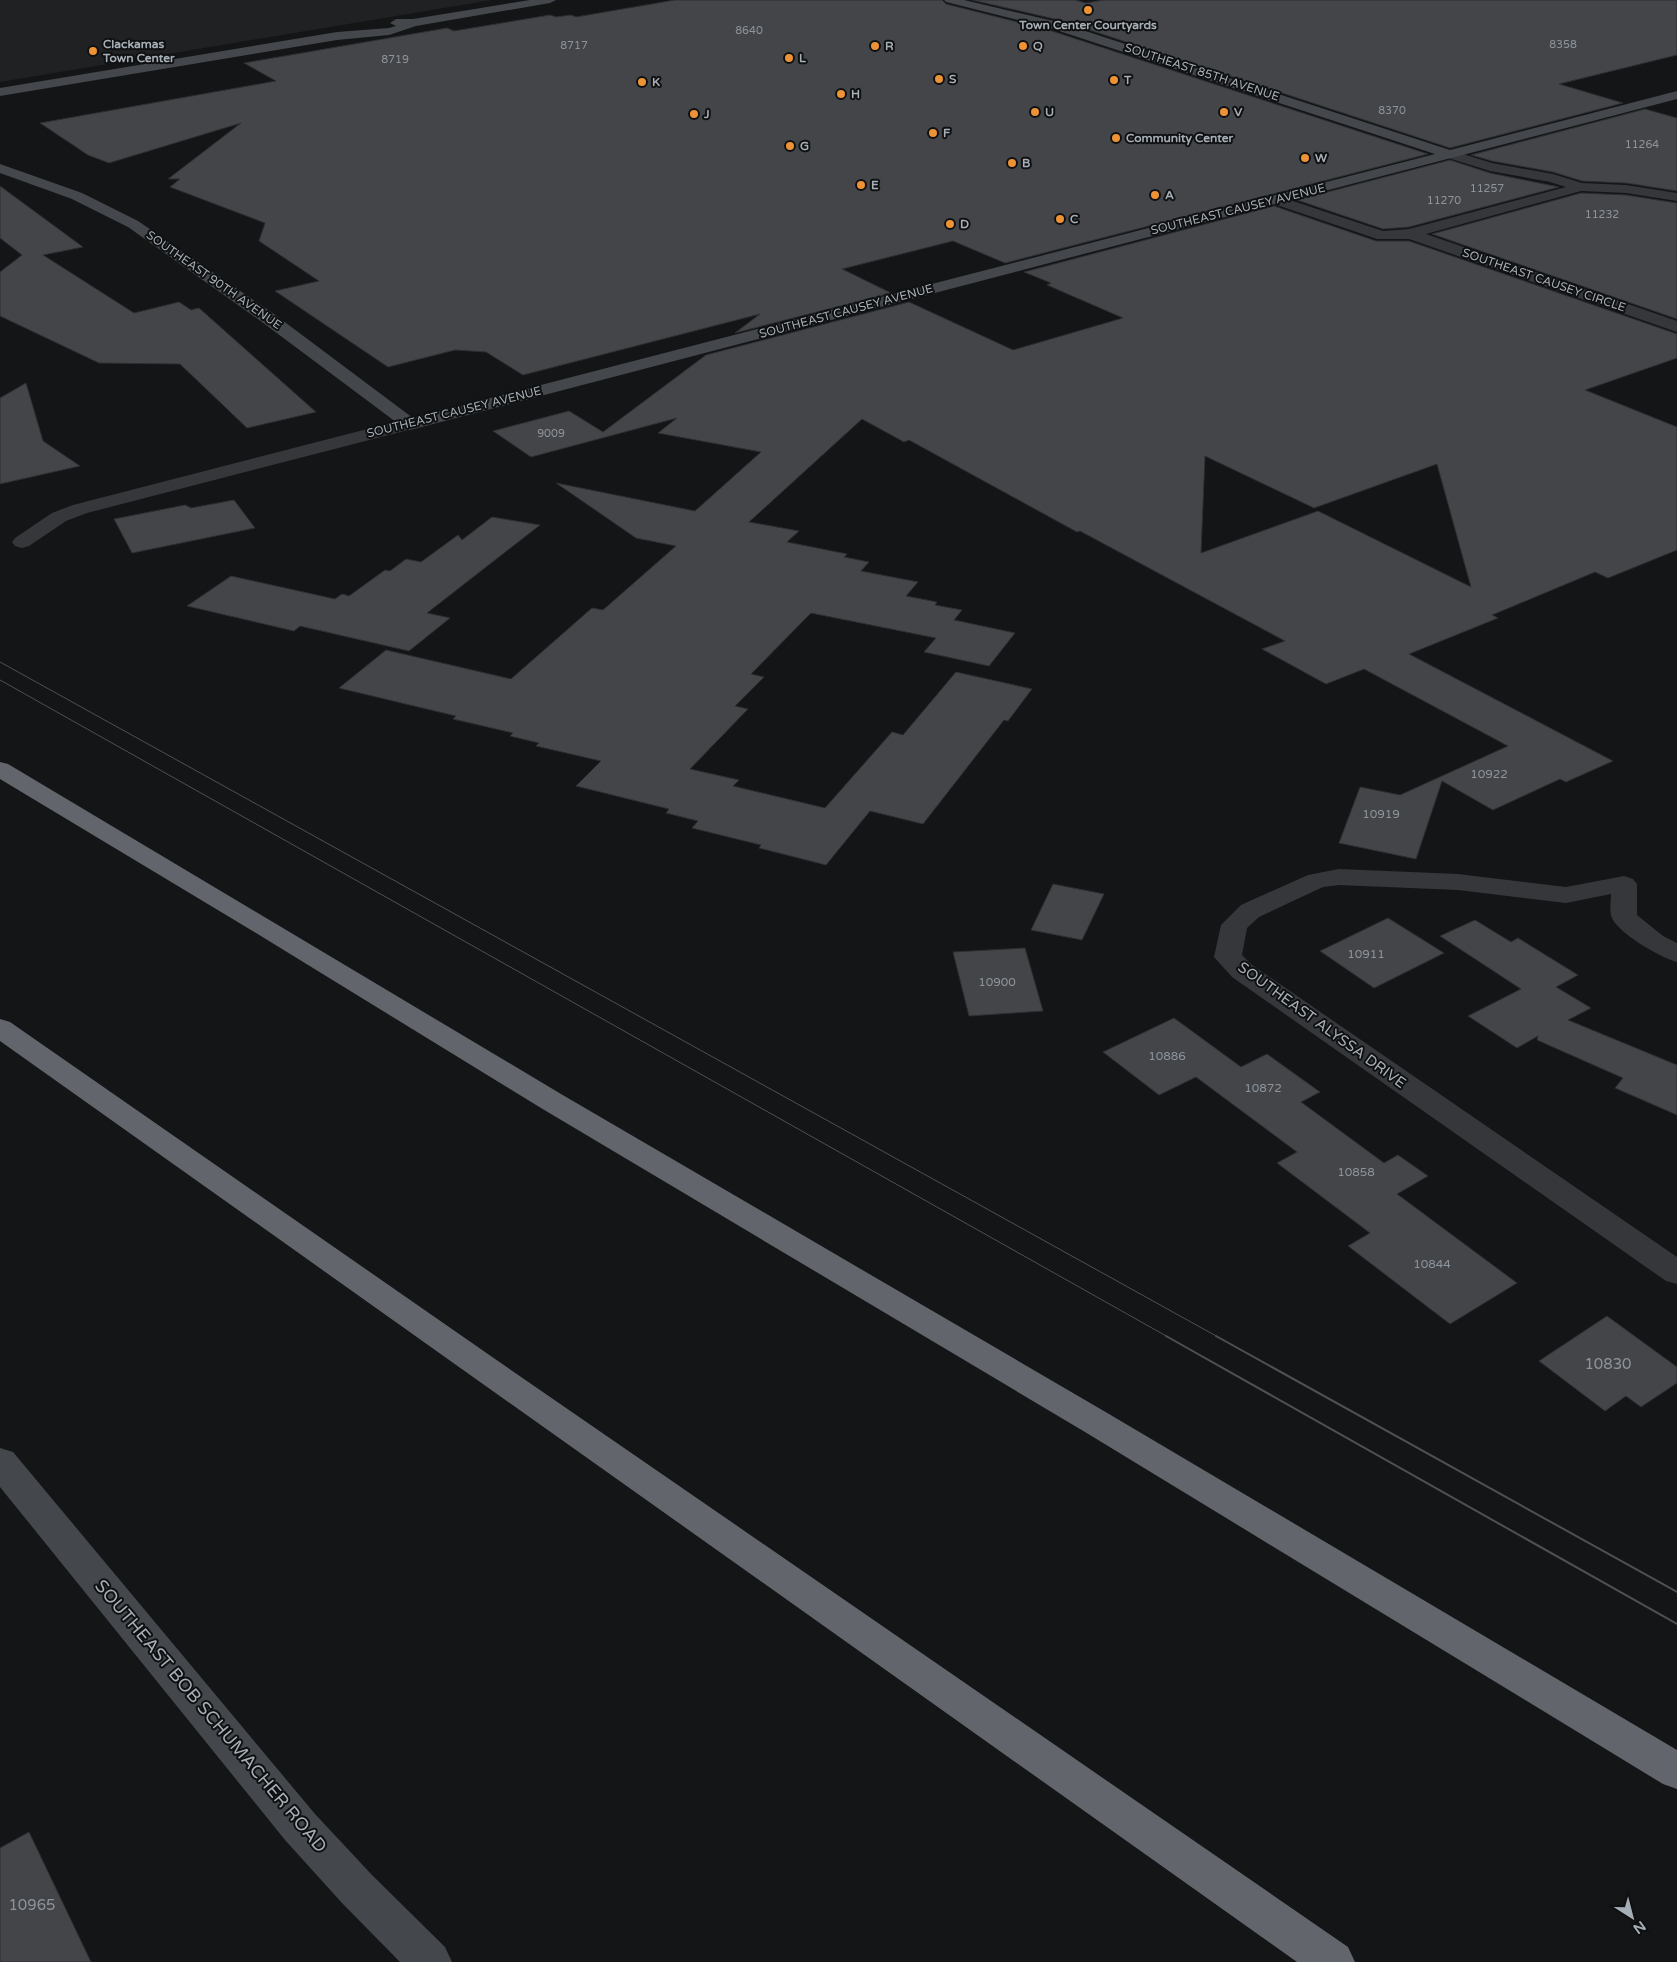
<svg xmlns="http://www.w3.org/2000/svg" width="1677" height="1962" viewBox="0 0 1677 1962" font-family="'Varela Round',sans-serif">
<rect width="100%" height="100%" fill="#141516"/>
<polygon fill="#202123" points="0,0 492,0 0,82"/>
<g fill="#434549" stroke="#2e2f32" fill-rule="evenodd">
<polygon points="675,0 942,0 946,4 1049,30 1428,154 1005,263 953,241 842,269 891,293 735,333 760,314 523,375 486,352 455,350 388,367 275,291 319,281 259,241 265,223 170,187 180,179 168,179 241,123 109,163 88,155 40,123 276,81 244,63 447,28 454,31 550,15 556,17 571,15 576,17"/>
<polygon points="972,0 1075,0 1086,3 1103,0 1677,0 1677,55 1559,84 1623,103 1450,148 1059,20"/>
<polygon points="1645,109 1677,118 1677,191 1626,183 1582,181 1553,172 1492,161 1471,155"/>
<polygon points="1450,160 1490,173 1559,187 1409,227 1383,229 1297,200"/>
<polygon points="0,186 83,247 43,255 134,313 179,302 191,310 199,308 316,412 247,428 180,364 99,363 0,316 0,272 22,255 0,238"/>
<polygon points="1581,193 1626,195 1677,203 1677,319 1432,234"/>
<path d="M1274 206 1376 241H1409L1677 334V358L1585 390 1677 427V550L1608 578 1595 572 1492 615 1498 618 1409 654 1613 761 1566 782 1560 779 1493 810 1442 781 1416 859 1339 843 1360 787 1400 795 1508 746 1364 669 1326 684 1262 649 1285 641 1080 531 1077 532 909 440 904 442 862 419 749 522 799 531 787 542 847 554 844 557 869 562 861 571 918 582 906 596 937 602 935 605 962 610 954 620 1015 633 989 666 924 652 936 638 811 613 751 674 764 677 735 706 748 709 690 769 739 780 733 786 825 808 892 732 903 735 956 672 1032 689 1008 721 1004 720 923 824 870 811 826 865 759 848 761 845 692 828 698 821 666 813 669 809 576 786 601 761 536 746 539 743 510 736 513 733 453 719 456 716 339 688 386 650 511 679 592 608 603 610 676 546 636 538 556 483 695 511 761 452 658 433 677 418 531 457 493 431 569 411 603 432 706 355 909 302 1013 350 1123 318 1047 285 1051 283 1024 272ZM1205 456 1314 508 1437 464 1471 587 1318 511 1201 553Z"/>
<polygon points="26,383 43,441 80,466 0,484 0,398"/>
<polygon points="234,500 255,528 132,553 114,519 185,505 191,508"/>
<polygon points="492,517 540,525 427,613 450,618 409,651 300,626 294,631 187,606 231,576 335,599 342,594 349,596 385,570 390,571 406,559 421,562 458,535 462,540"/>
<polygon points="1053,884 1104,894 1082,940 1031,930"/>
<polygon points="1388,918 1444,953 1374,988 1320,951"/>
<polygon points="1475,920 1511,942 1518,938 1578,975 1556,987 1591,1008 1568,1020 1677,1065 1677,1115 1615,1088 1623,1078 1537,1040 1538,1036 1517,1048 1468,1016 1521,989 1440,936"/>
<polygon points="1025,948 1043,1011 969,1016 953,952"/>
<polygon points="1174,1018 1241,1067 1267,1054 1320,1092 1301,1102 1384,1163 1398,1155 1428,1176 1397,1194 1517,1283 1450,1324 1348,1246 1370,1233 1277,1163 1297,1152 1196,1077 1159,1095 1103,1052"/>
<polygon points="1607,1316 1677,1367 1677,1383 1641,1407 1626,1396 1605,1411 1539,1361"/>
<polygon points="29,1832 91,1962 0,1962 0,1848"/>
</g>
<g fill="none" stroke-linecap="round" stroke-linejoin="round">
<g fill="#36373b" fill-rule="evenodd">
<polygon points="1450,150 1492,163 1553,174 1582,183 1626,185 1677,193 1677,201 1626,193 1581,191 1426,234 1677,321 1677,332 1409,239 1377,239 1271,203 1269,200 1271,197 1281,197 1383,231 1409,229 1566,187 1550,182 1490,171 1445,157 1443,154"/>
<polygon points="410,418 416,420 419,424 416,428 87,513 66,521 29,546 22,548 15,546 12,542 15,538 52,513 73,505"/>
<path d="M1339 869 1458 874 1566 887 1624 876 1633 879 1637 884V915L1663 936 1677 943V962C1661 958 1618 933 1612 918 1609 912 1611 901 1611 894L1566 903 1458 890 1339 885 1323 887 1259 917 1247 928 1242 955 1252 965 1677 1257V1284L1666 1281 1232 977 1214 957 1221 925 1241 905 1308 875Z"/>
</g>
<g fill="#44474b" fill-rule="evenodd">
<polygon points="530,0 556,0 550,3 416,26 389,35 337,40 0,96 0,88 337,32 389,28 396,26 390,23 396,19 413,19"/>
<polygon points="944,0 964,0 1058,22 1450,150 1677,91 1677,99 410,430 404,428 262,322 128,227 72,199 0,173 0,164 82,193 138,221 274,314 413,418 1435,154 1050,28 946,2"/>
<polygon points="0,1448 13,1452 315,1814 372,1875 445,1947 452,1962 400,1962 342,1903 285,1840 0,1487"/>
</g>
<g fill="#62666c" fill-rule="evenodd">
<polygon points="0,762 8,764 561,1094 1109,1414 1677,1750 1677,1789 1663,1784 1085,1432 541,1108 251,930 0,779"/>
<polygon points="0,1019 10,1022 498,1361 1348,1947 1355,1962 1297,1962 0,1041"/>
</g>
<g stroke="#4d5054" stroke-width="1">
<polyline points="0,662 1218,1337"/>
<polyline points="0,680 1168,1337"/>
</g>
<g stroke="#4d5054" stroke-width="2">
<polyline points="1166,1336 1677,1624"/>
<polyline points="1216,1336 1677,1592"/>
</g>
</g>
<g fill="#ed9335" stroke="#0f1011" stroke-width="2">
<circle cx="1088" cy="10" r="5"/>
<circle cx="875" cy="46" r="5"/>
<circle cx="1023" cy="46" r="5"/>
<circle cx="93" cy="51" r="5"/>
<circle cx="789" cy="58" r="5"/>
<circle cx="939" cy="79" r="5"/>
<circle cx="1114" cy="80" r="5"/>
<circle cx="642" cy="82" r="5"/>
<circle cx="841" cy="94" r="5"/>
<circle cx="1035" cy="112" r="5"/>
<circle cx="1224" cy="112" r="5"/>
<circle cx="694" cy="114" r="5"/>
<circle cx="933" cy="133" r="5"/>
<circle cx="1116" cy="138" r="5"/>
<circle cx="790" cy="146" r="5"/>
<circle cx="1305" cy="158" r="5"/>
<circle cx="1012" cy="163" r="5"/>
<circle cx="861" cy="185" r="5"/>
<circle cx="1155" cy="195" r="5"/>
<circle cx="1060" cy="219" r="5"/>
<circle cx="950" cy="224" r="5"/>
</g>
<g text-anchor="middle" stroke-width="4" stroke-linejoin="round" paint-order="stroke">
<g font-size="11" fill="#8d949b">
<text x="749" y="34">8640</text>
<text x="1563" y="48">8358</text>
<text x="574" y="49">8717</text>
<text x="395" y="63">8719</text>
<text x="1392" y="114">8370</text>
<text x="1642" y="148">11264</text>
<text x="1487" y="192">11257</text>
<text x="1444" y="204">11270</text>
<text x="1602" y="218">11232</text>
<text x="551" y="437">9009</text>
</g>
<g font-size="12" font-weight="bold" fill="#a6aeb6" stroke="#0f1011" text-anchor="start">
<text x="1088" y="29" text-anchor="middle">Town Center Courtyards</text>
<text x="103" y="48">Clackamas<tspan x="103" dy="14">Town Center</tspan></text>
<text x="885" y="50">R</text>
<text x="1033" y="50">Q</text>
<text x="799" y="62">L</text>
<text x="949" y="83">S</text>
<text x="1124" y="84">T</text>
<text x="652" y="86">K</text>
<text x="851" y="98">H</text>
<text x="1045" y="116">U</text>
<text x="1234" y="116">V</text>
<text x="704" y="118">J</text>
<text x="943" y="137">F</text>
<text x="1126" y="142">Community Center</text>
<text x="800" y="150">G</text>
<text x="1315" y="162">W</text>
<text x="1022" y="167">B</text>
<text x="871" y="189">E</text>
<text x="1165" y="199">A</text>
<text x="1070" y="223">C</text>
<text x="960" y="228">D</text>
</g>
<g font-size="12" fill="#a6aeb6" stroke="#0f1011">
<text transform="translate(1202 72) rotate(18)" y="4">SOUTHEAST 85TH AVENUE</text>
<text transform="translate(1238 209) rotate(-14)" y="4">SOUTHEAST CAUSEY AVENUE</text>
<text transform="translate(214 280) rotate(35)" y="4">SOUTHEAST 90TH AVENUE</text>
<text transform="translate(1544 280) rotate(19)" y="4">SOUTHEAST CAUSEY CIRCLE</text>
<text transform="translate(846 311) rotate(-15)" y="4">SOUTHEAST CAUSEY AVENUE</text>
<text transform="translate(454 412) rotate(-14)" y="4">SOUTHEAST CAUSEY AVENUE</text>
</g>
<g font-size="12" fill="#8d949b">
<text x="1489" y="778">10922</text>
<text x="1381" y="818">10919</text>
<text x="1366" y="958">10911</text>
<text x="997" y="986">10900</text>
<text x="1167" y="1060">10886</text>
<text x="1263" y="1092">10872</text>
<text x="1356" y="1176">10858</text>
<text x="1432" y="1268">10844</text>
</g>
<g font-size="15" fill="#a6aeb6" stroke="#0f1011">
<text transform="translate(1322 1025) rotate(36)" y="5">SOUTHEAST ALYSSA DRIVE</text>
</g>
<g font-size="15" fill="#8d949b">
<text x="1608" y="1369">10830</text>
<text x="32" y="1910">10965</text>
</g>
<g font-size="18" fill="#a6aeb6" stroke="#0f1011">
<text transform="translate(211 1716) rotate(50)" y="6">SOUTHEAST BOB SCHUMACHER ROAD</text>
</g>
</g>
<g transform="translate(1632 1917) rotate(144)" stroke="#0f1011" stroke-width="4" paint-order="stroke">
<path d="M0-4L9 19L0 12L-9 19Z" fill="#a6aeb6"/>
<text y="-8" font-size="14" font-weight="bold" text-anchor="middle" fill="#a6aeb6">N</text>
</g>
</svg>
